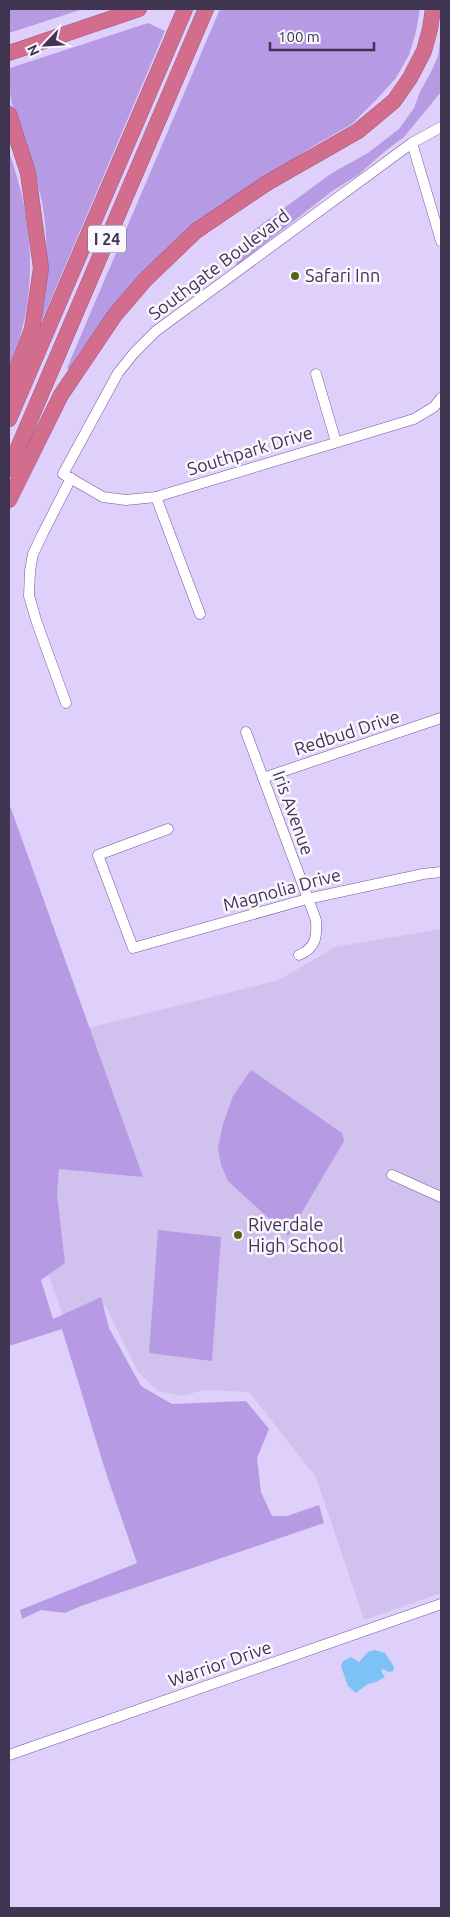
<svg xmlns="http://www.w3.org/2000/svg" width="450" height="1917" viewBox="0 0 450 1917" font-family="Ubuntu,sans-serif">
<rect width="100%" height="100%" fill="#ded0fa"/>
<polygon fill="#d1c1ef" points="441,929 441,1593 364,1620 316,1477 249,1392 205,1390 181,1396 158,1391 138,1372 105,1305 65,1321 9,1165 9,1048 279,980 335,947"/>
<g fill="#b69be4">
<polygon points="9,9 83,9 9,33"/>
<polygon points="220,9 420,9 416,32 409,55 396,78 376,100 352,124 312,147 237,196 185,236 70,370 67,368"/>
<path d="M148 23 165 31 38 330C46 283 51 240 40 193 32 160 3 100 10 68Z"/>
<polygon points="441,34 441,92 404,137 384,152 359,174 331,192 236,266 241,244 254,230 332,173 368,153 399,129 414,108 420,92 432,70 438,56"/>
<path d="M9 152C35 225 39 296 9 369Z"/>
<polygon points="9,803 143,1177 59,1169 57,1194 65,1263 41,1280 53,1319 101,1297 109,1328 141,1386 172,1404 246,1401 269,1429 257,1458 261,1492 272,1516 287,1516 319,1505 324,1523 81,1606 65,1613 41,1610 22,1619 20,1610 137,1563 106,1473 62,1329 9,1346"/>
<polygon points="251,1070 342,1133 344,1141 288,1236 228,1181 221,1165 218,1148 223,1124 233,1096"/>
<polygon points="158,1230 221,1237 212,1361 149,1353"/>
</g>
<polygon fill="#7cc2f5" points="375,1650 385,1653 394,1667 393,1671 389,1672 383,1669 381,1671 385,1677 376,1682 368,1684 356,1693 348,1686 341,1666 343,1661 351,1657 359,1662 368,1652"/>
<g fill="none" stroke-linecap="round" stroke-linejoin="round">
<g stroke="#715897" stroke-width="11">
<g id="minor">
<polyline points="441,127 412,143 156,331 134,353 118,373 63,474 103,497 126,500 156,497 414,419 434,407 441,398"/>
<polyline points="412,143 441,241"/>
<polyline points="316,374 336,442"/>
<polyline points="156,497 200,614"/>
<polyline points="66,703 37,623 29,596 30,571 33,554 42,535 71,478"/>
<path d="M246 732 316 920C317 937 316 948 299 955"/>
<polyline points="263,778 441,718"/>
<polyline points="168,829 98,855 133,948 307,899 423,874 441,872"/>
<polyline points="392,1175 441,1197"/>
<polyline points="9,1755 441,1604"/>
</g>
</g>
<g stroke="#9f5979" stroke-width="16">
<g id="highway">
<polyline points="9,53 139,9"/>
<polyline points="9,114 28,173 41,268 32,329 9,390"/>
<polyline points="9,419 185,9"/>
<polyline points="9,469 206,9"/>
<polyline points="9,500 61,395 115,315 145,280 196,231 267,183 358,131 394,101 410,78 424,51 430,29 433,9"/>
</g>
</g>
<use href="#minor" stroke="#fff" stroke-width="10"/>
<use href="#highway" stroke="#d36d8e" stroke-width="15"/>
</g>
<g fill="#556610" stroke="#faf7ff" stroke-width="2">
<circle cx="295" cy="276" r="5"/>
<circle cx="238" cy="1235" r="5"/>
</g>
<g text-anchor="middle" stroke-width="5" stroke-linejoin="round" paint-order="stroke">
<rect fill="#faf7ff" stroke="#776f85" stroke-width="1" x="88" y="225.5" width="38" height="27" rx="4"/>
<g font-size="16" font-weight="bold" fill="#3f3551">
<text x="107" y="245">I 24</text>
</g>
<g font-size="18" fill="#3f3551" stroke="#faf7ff">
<text transform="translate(219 265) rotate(-37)" y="6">Southgate Boulevard</text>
<text transform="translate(250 451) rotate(-17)" y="6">Southpark Drive</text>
<text transform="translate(347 733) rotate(-18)" y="6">Redbud Drive</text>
<text transform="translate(293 813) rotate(70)" y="6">Iris Avenue</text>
<text transform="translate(282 890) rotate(-15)" y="6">Magnolia Drive</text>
<text transform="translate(220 1664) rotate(-19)" y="6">Warrior Drive</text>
</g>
<g font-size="18" fill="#3f3551" stroke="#faf7ff" text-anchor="start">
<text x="305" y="282">Safari Inn</text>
<text x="248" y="1231">Riverdale<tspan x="248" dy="21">High School</tspan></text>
</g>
</g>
<rect width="450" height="1917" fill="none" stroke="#3f3551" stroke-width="20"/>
<g transform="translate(45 45) rotate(245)" stroke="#faf7ff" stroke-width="4" paint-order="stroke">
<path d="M0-4L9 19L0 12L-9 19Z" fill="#3f3551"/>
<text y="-8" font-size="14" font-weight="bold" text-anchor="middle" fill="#3f3551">N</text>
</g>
<path d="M270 42v8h104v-8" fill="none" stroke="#3f3551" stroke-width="2.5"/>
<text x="278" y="42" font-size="15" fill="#3f3551" stroke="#faf7ff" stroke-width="4" paint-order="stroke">100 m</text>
</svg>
